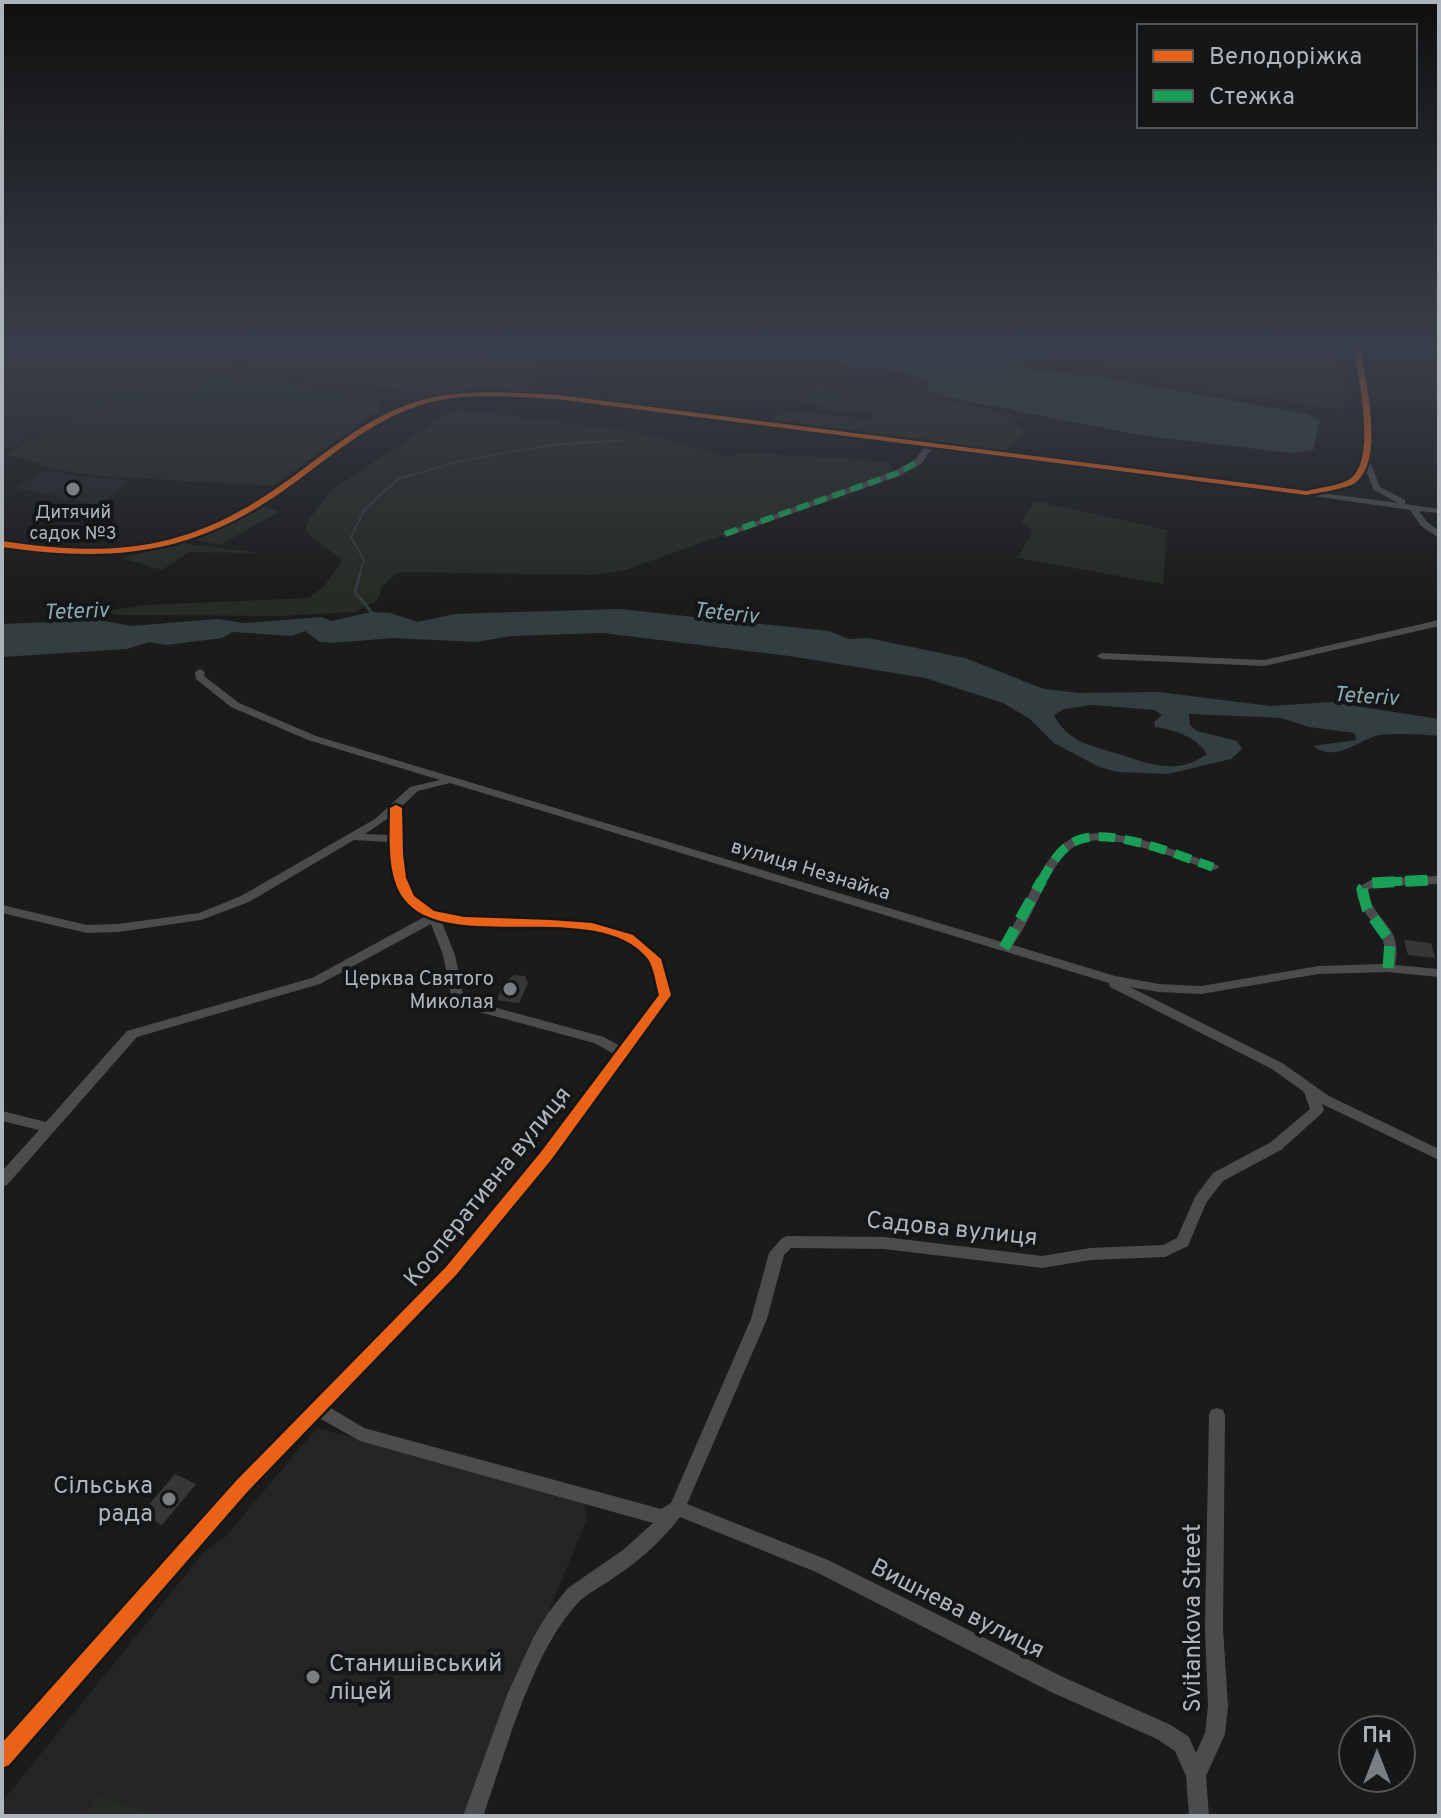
<svg xmlns="http://www.w3.org/2000/svg" width="1441" height="1818" viewBox="0 0 1441 1818" font-family="Overpass,sans-serif">
<rect width="100%" height="100%" fill="#1b1b1b"/>
<g fill="#252527">
<polygon points="2,344 264,344 181,397 118,387 11,449 2,447"/>
<polygon points="269,344 510,344 490,354 494,359 539,359 542,363 531,392 443,396 242,368 249,356"/>
<polygon points="1024,344 1339,344 1343,410 1213,390 1198,383 1054,358"/>
<polygon points="43,471 130,481 98,505 16,488"/>
<polygon points="317,1428 569,1495 585,1506 587,1519 464,1816 2,1816 2,1802 204,1552 225,1537"/>
</g>
<g fill="#262b25">
<path d="M614 344H799C751 358 664 353 614 344Z"/>
<polygon points="215,374 382,397 375,413 273,486 99,476 59,470 7,454 118,387 181,397"/>
<path d="M815 386 869 396 872 402C882 402 887 399 896 398 925 395 994 409 1023 418L1012 421 1028 432 1005 451 770 421 783 411 873 419V412L818 409 821 405 796 400Z"/>
<polygon points="454,409 633,431 727,456 747,453 854,459 887,463 898,473 625,570 594,575 399,572 383,585 377,601 355,612 281,616 115,615 106,611 144,605 309,598 325,585 342,560 305,531 309,519 332,490"/>
<polygon points="1035,501 1167,530 1163,584 1018,558 1033,530 1021,522"/>
<polygon points="262,506 279,512 220,545 196,540"/>
<polygon points="182,543 259,553 189,552 162,570 122,558"/>
<polygon points="96,1796 163,1816 85,1816"/>
</g>
<g fill="#333e40" fill-rule="evenodd">
<path d="M858 344H947L935 354 1020 364 1023 369 1094 376 1307 414 1320 421 1313 450 1290 453 1139 435 947 397 929 392 928 383C894 362 861 373 832 360L837 349Z"/>
<path d="M619 609 829 631 848 639 868 638 965 658 1044 689 1080 693 1159 692 1270 706 1331 702 1439 719V736C1421 734 1399 733 1380 735 1360 738 1337 764 1313 746L1356 740 1355 733 1309 727 1281 718 1189 714 1190 725 1197 731 1237 741 1242 749 1231 759 1168 774 1117 772 1099 767 1054 743 1030 719 1003 703 925 678 789 656 603 633 511 636 476 642 393 638 332 643 320 642 305 631 292 636 233 632 222 638 166 645 149 642 127 649 2 657V624L100 620 131 626 218 619 245 623 322 617 331 621 371 612 390 613 418 622 454 614ZM1092 705 1154 710 1162 715 1154 722 1155 727C1175 730 1195 736 1207 754 1179 775 1152 765 1122 755 1094 746 1069 744 1054 715L1064 709Z"/>
</g>
<g fill="none" stroke-linecap="round" stroke-linejoin="round">
<polyline stroke="#333e40" stroke-width="2" points="359,576 364,560 351,537 364,510 398,479 460,461 550,445 626,440"/>
<polyline stroke="#333e40" stroke-width="3" points="360,574 355,592 373,614"/>
</g>
<g fill="#373738">
<polygon points="1404,940 1431,943 1435,958 1408,955"/>
<polygon points="514,975 525,976 528,983 519,1003 497,1000 504,983"/>
<polygon points="175,1474 196,1484 162,1525 141,1514"/>
</g>
<g fill="none" stroke-linecap="round" stroke-linejoin="round">
<g fill="#4b4c4d" fill-rule="evenodd">
<polygon points="926,444 933,446 922,463 901,475 728,536 721,534 895,471 916,459"/>
<polygon points="1363,460 1370,462 1380,487 1405,500 1405,504 1439,509 1439,513 1419,511 1427,522 1439,531 1439,538 1421,526 1410,510 1307,495 1303,493 1307,491 1398,503 1374,490 1362,462"/>
<polygon points="1439,620 1439,626 1264,666 1102,659 1097,656 1102,653 1264,660"/>
<path d="M200 669 205 672 204 676 239 703 316 736 1002 942C1020 920 1028 891 1044 867 1051 857 1058 846 1069 840 1106 819 1179 853 1217 865L1219 867 1217 869 1213 870C1180 861 1113 831 1081 843 1069 848 1061 859 1054 869 1039 894 1030 921 1013 945L1115 976 1159 984 1201 986 1319 966 1383 964C1392 925 1360 923 1356 889L1372 879 1439 876V884L1375 886 1368 890C1372 923 1404 923 1395 965L1439 969V977L1388 972 1319 974 1201 994 1159 992 1130 987 1282 1063 1329 1096 1439 1149V1160L1322 1104 1324 1110 1322 1113 1281 1150 1223 1181 1206 1203 1188 1246 1165 1257 1090 1260 1042 1268 884 1249 791 1248 784 1255 767 1319 687 1504 828 1560 1065 1678 1171 1725 1189 1737 1196 1753 1205 1733 1208 1706 1205 1629 1209 1415 1211 1410 1217 1408 1223 1410 1225 1415 1223 1629 1228 1706 1225 1734 1206 1776 1209 1816H1189L1186 1776 1175 1751 1157 1739 1051 1692 816 1572 680 1517C661 1542 638 1562 612 1579 601 1587 587 1593 577 1604 531 1654 506 1752 483 1816H463L507 1695 533 1638 548 1613 568 1588 623 1550 653 1523 360 1441 319 1418 248 1491 9 1765 2 1768V1743L236 1481 446 1267 541 1152 614 1054 594 1043 453 1005 443 955 431 924 320 984 137 1037 7 1185 2 1186V1171L39 1130 2 1121V1111L46 1122 127 1031 312 978 426 916C419 911 410 906 405 900 392 885 391 860 390 842L354 840 249 902 201 920 118 932 87 933 2 913V905L87 925 118 924 199 913 241 896 375 819 410 787 440 780 308 740 231 707 196 679 195 672ZM450 783 1109 983 1110 987 1272 1069 1304 1092 1310 1109 1271 1142 1213 1173 1195 1197 1177 1238 1163 1245 1090 1248 1042 1256 884 1237 787 1236 782 1238 769 1253 751 1319 671 1503 661 1509 364 1428 329 1407 456 1275 551 1160 671 995 661 959 633 935 592 923 550 920 464 917 434 911 414 896 406 878 403 854 401 807 418 791ZM390 817V835L365 834ZM441 920C449 922 457 924 465 925 515 930 615 916 648 960 654 968 656 984 659 995L620 1046 604 1037 464 999 455 955Z"/>
</g>
<path fill="#4f5051" fill-rule="evenodd" d="M1352 344H1360C1366 376 1389 462 1356 484 1347 490 1319 493 1307 496L557 400C512 398 462 392 418 407 370 423 331 458 290 488 196 555 114 564 2 547V541C113 557 191 549 284 482 324 453 364 418 412 402 458 387 509 392 557 394L1307 490C1319 487 1340 486 1349 478 1378 455 1355 375 1352 344Z"/>
<polyline stroke="#1a9f57" stroke-width="6" stroke-dasharray="13 6" stroke-linecap="butt" points="725,534 898,473 919,461"/>
<g stroke="#1a9f57" stroke-width="9" stroke-dasharray="17 9" stroke-linecap="butt">
<path d="M1041 882C1049 868 1057 852 1072 843 1105 823 1179 856 1213 867"/>
<polyline points="1385,882 1439,880"/>
</g>
<g stroke="#1a9f57" stroke-width="11" stroke-dasharray="22 11" stroke-linecap="butt">
<polyline points="1004,948 1042,880"/>
<polyline points="1388,968 1390,941 1367,909 1362,889 1372,883 1430,880"/>
</g>
<g stroke="#151617" stroke-width="5">
<g id="cycleway">
<path d="M1353 344H1359C1365 376 1386 460 1355 483 1349 488 1317 493 1307 495L557 399C512 397 462 391 418 406 370 422 330 457 290 486 195 555 115 563 2 547V541C115 558 189 551 284 483 325 454 364 419 412 403 458 387 510 393 557 395L1307 491C1317 488 1342 485 1350 479 1378 459 1357 373 1353 344Z"/>
<path d="M396 805 402 808 403 854 406 878 414 896 434 911 464 917 550 920 592 923 633 935 661 959 671 995 551 1160 456 1275 248 1491 9 1765 2 1768V1743L236 1481 446 1267 541 1152 659 995C656 984 654 968 648 959 599 896 447 956 404 899 386 875 390 836 390 808Z"/>
</g>
</g>
<use href="#cycleway" fill="#ea6118" fill-rule="evenodd"/>
</g>
<linearGradient id="sky" x2="0" y2="1"><stop stop-color="#0f0f0f"/><stop offset="0.58" stop-color="#393f4a"/><stop offset="1" stop-color="#393f4a" stop-opacity="0"/></linearGradient>
<rect width="1441" height="598" fill="url(#sky)"/>
<g fill="#7b7f82" stroke="#151617" stroke-width="3">
<circle cx="73" cy="489" r="8"/>
<circle cx="510" cy="989" r="8"/>
<circle cx="169" cy="1499" r="8"/>
<circle cx="313" cy="1677" r="8"/>
</g>
<g text-anchor="middle" stroke-width="8" stroke-linejoin="round" paint-order="stroke">
<g font-size="18" fill="#aeb5ba" stroke="#151617">
<text x="73" y="518">Дитячий<tspan x="73" dy="21">садок №3</tspan></text>
</g>
<g font-size="20" fill="#aeb5ba" stroke="#151617">
<text transform="translate(811 869) rotate(17)" y="7">вулиця Незнайка</text>
</g>
<g font-size="20" fill="#aeb5ba" stroke="#151617" text-anchor="end">
<text x="494" y="985">Церква Святого<tspan x="494" dy="23">Миколая</tspan></text>
</g>
<g font-size="22" font-style="italic" fill="#89aab1" stroke="#151617">
<text transform="translate(76 610) rotate(-2)" y="8">Teteriv</text>
<text transform="translate(726 612) rotate(6)" y="8">Teteriv</text>
<text transform="translate(1366 695) rotate(4)" y="8">Teteriv</text>
</g>
<g font-size="24" fill="#aeb5ba" stroke="#151617">
<text transform="translate(487 1186) rotate(-51)" y="8">Кооперативна вулиця</text>
<text transform="translate(952 1228) rotate(6)" y="8">Садова вулиця</text>
<text transform="translate(958 1608) rotate(27)" y="8">Вишнева вулиця</text>
<text transform="translate(1192 1618) rotate(-90)" y="8">Svitankova Street</text>
</g>
<g font-size="24" fill="#aeb5ba" stroke="#151617" text-anchor="end">
<text x="153" y="1493">Сільська<tspan x="153" dy="28">рада</tspan></text>
<text x="329" y="1671" text-anchor="start">Станишівський<tspan x="329" dy="28">ліцей</tspan></text>
</g>
</g>
<rect width="1441" height="1818" fill="none" stroke="#aeb5ba" stroke-width="8"/>
<rect x="1137" y="24" width="280" height="104" fill="#151617" stroke="#525658" stroke-width="2"/>
<rect x="1153" y="50" width="40" height="12" fill="#ea6118" stroke="#525658" stroke-width="2"/>
<text x="1209" y="64" font-size="24" fill="#aeb5ba">Велодоріжка</text>
<rect x="1153" y="90" width="40" height="12" fill="#1a9f57" stroke="#525658" stroke-width="2"/>
<text x="1209" y="104" font-size="24" fill="#aeb5ba">Стежка</text>
<g transform="translate(1377 1754)"><circle r="38" fill="#151617" stroke="#525658" stroke-width="2"/>
<path d="M0-6L14 30L0 20L-14 30Z" fill="#7b7f82"/>
<text y="-12" font-size="22" font-weight="bold" text-anchor="middle" fill="#aeb5ba">Пн</text>
</g>
</svg>
